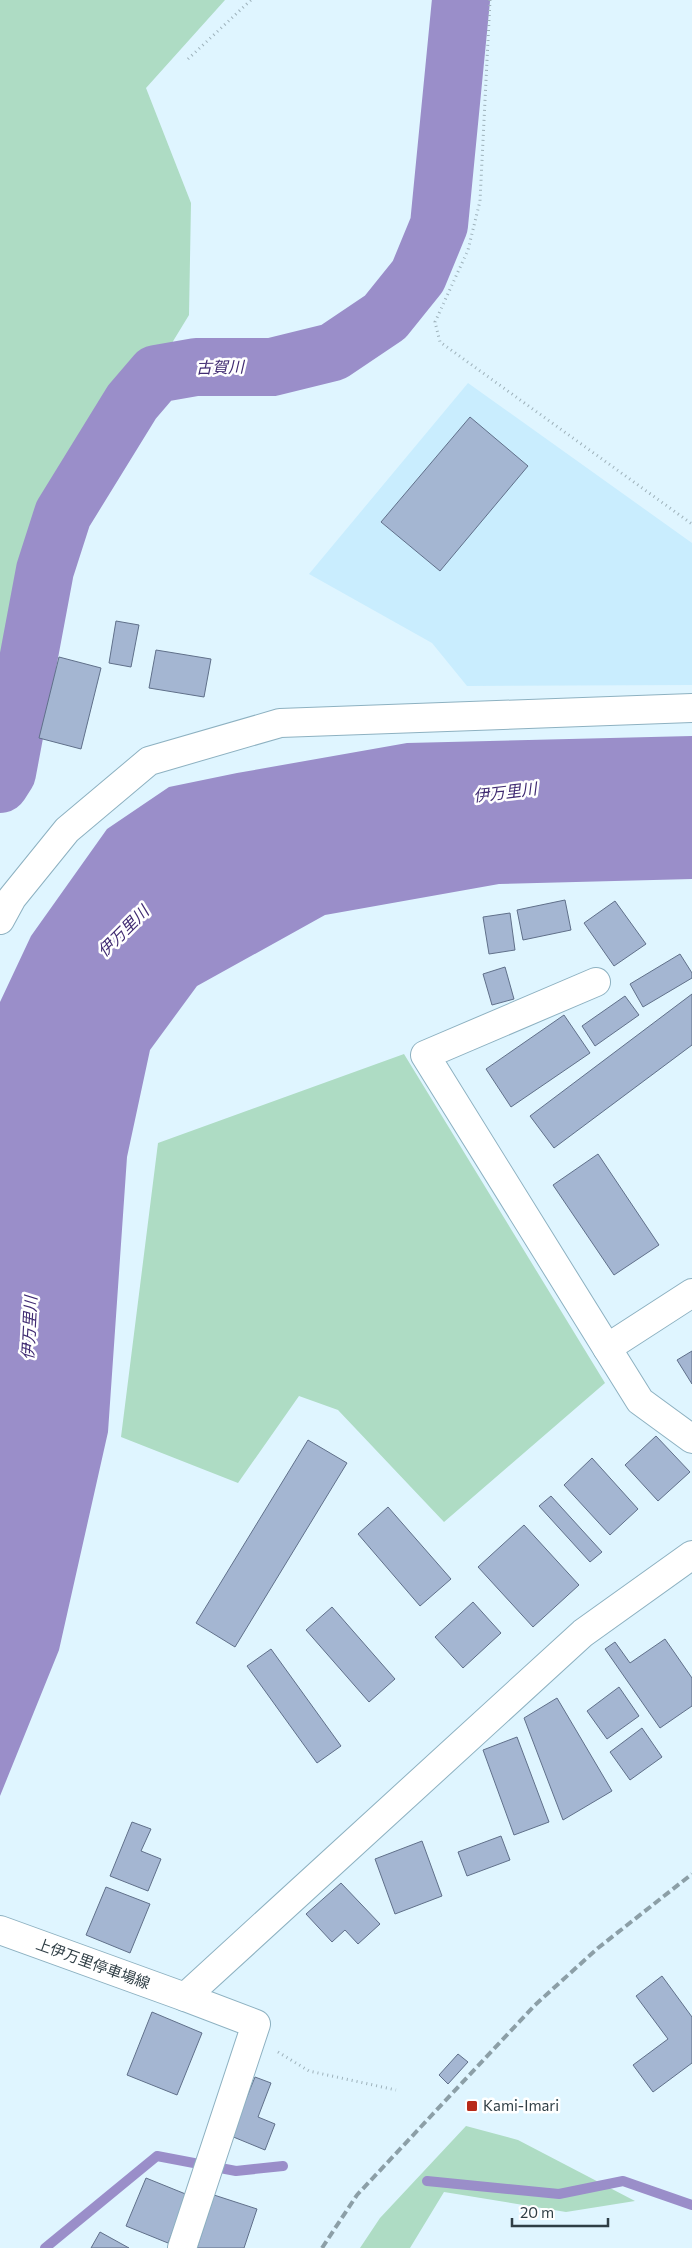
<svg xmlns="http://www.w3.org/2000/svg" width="692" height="2248" viewBox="0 0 692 2248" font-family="Commissioner,'Noto Sans JP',sans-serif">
<rect width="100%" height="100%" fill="#dff5ff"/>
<polygon fill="#c9edfe" points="468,383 692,543 692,685 467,686 432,643 309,574"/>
<g fill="#aedcc4">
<polygon points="0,0 225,0 146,88 191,203 189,315 41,558 0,752"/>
<polygon points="404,1054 605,1383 444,1522 338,1410 299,1396 238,1483 121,1437 158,1143"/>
<polygon points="466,2126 518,2140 635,2201 566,2212 444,2192 410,2248 360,2248 380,2218"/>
</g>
<polygon fill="#9a8ec9" points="692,736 692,879 499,884 325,915 197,986 150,1050 127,1157 108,1432 59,1650 0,1796 0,1002 31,936 107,829 169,787 237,773 407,743"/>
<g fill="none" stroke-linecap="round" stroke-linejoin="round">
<g stroke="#9a8ec9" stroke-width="10">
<polyline points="427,2181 559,2194 623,2181 692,2205"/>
<polyline points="45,2248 157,2156 236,2171 283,2166"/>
</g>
<polyline stroke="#9a8ec9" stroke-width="58" points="0,784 7,773 45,570 63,514 132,402 156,374 196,367 272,367 333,352 385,317 418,276 439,225 461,0"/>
</g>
<g fill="#a4b6d2" stroke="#60708a">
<polygon points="470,417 528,466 440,571 381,522"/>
<polygon points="116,621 139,625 131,667 109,663"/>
<polygon points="156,650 211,659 204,697 149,688"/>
<polygon points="59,657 101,668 81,749 39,738"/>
<polygon points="565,900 571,930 523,940 517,910"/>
<polygon points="615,901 646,944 614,966 584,923"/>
<polygon points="510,913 515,950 489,954 483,917"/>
<polygon points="680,954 692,973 692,978 643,1007 630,984"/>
<polygon points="505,967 514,999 492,1005 483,974"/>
<polygon points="692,994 692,1045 554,1148 530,1116"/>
<polygon points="625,996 639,1015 595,1046 582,1026"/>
<polygon points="564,1015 590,1053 511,1107 486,1069"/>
<polygon points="598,1154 659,1245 614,1275 553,1185"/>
<polygon points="692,1351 692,1384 677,1360"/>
<polygon points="656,1436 690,1472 658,1501 625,1465"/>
<polygon points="308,1440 347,1463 235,1647 196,1623"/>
<polygon points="592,1458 638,1509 610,1535 564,1485"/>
<polygon points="551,1496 602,1552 590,1562 539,1506"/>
<polygon points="388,1507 451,1579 420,1606 358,1534"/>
<polygon points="524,1525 579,1585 533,1627 478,1567"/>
<polygon points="473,1602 501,1633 463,1668 435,1637"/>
<polygon points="332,1607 395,1679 369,1702 306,1630"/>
<polygon points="665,1639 692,1678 692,1706 660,1728 605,1649 615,1642 630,1663"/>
<polygon points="271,1649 341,1746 317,1763 247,1666"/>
<polygon points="619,1687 639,1716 607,1739 587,1711"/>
<polygon points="557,1698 612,1791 563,1820 524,1718"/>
<polygon points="642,1728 662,1757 630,1780 610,1752"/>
<polygon points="517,1737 549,1822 514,1835 483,1750"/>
<polygon points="132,1822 151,1829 141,1851 161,1859 148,1891 110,1876"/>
<polygon points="501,1836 510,1860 467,1876 458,1852"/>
<polygon points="422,1841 442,1896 395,1914 375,1859"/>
<polygon points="341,1883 380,1924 358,1944 345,1930 332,1942 306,1914"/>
<polygon points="106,1887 150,1904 130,1953 86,1935"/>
<polygon points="662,1976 692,2017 692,2063 653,2092 633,2065 668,2039 636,1996"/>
<polygon points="152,2012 202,2033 177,2095 127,2075"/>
<polygon points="458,2054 468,2062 448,2084 439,2075"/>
<polygon points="255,2077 271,2083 258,2117 275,2124 265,2150 231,2136"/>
<polygon points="146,2178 188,2195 168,2243 126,2226"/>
<polygon points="214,2195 257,2209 244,2248 197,2248"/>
<polygon points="100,2232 129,2248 91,2248"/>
</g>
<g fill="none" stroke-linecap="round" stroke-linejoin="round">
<g stroke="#8db1c1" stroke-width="30">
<g id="street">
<polyline points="596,982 425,1055 607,1348 692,1293"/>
<polyline points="607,1348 640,1401 692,1439"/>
<polyline points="182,2248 256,2024 185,1997 583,1633 692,1555"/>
</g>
</g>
<g stroke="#8db1c1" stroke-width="30">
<g id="secondary">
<polyline points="0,920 12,898 67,830 149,761 280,723 692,708"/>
<polyline points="0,1930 185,1997"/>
</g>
</g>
<g stroke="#9eb2bb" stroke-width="3" stroke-dasharray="1 4" stroke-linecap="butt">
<polyline points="490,0 480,201 468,250 435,322 440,342 692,524"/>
<polyline points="188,59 251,0"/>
<polyline points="278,2052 309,2071 396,2090"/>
</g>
<use href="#street" stroke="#fff" stroke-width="28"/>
<use href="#secondary" stroke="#fff" stroke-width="28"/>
<polyline stroke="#8c9fa7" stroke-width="4" stroke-dasharray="8 4" stroke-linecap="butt" points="322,2248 357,2195 535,2005 598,1948 692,1874"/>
</g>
<rect fill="#b72a19" stroke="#fff" stroke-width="2" x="466" y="2100" width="12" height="12" rx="2.5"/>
<g text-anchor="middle" stroke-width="5" stroke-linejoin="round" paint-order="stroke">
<g font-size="15" fill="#2f3e45" stroke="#fff">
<text transform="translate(93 1964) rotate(20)" y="5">上伊万里停車場線</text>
</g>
<g font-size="15" fill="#2f3e45" stroke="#fff" text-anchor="start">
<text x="483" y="2111">Kami-Imari</text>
</g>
<g font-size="16" font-style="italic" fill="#402b72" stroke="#fff">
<text transform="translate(220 367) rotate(-1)" y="6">古賀川</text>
<text transform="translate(505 792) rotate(-7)" y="6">伊万里川</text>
<text transform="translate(123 931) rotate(-45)" y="6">伊万里川</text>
<text transform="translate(29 1328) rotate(-87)" y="6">伊万里川</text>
</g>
</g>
<path d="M512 2218v8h96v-8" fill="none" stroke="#2f3e45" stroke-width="2.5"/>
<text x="520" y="2218" font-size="15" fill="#2f3e45" stroke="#ffffff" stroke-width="4" paint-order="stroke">20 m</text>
</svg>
